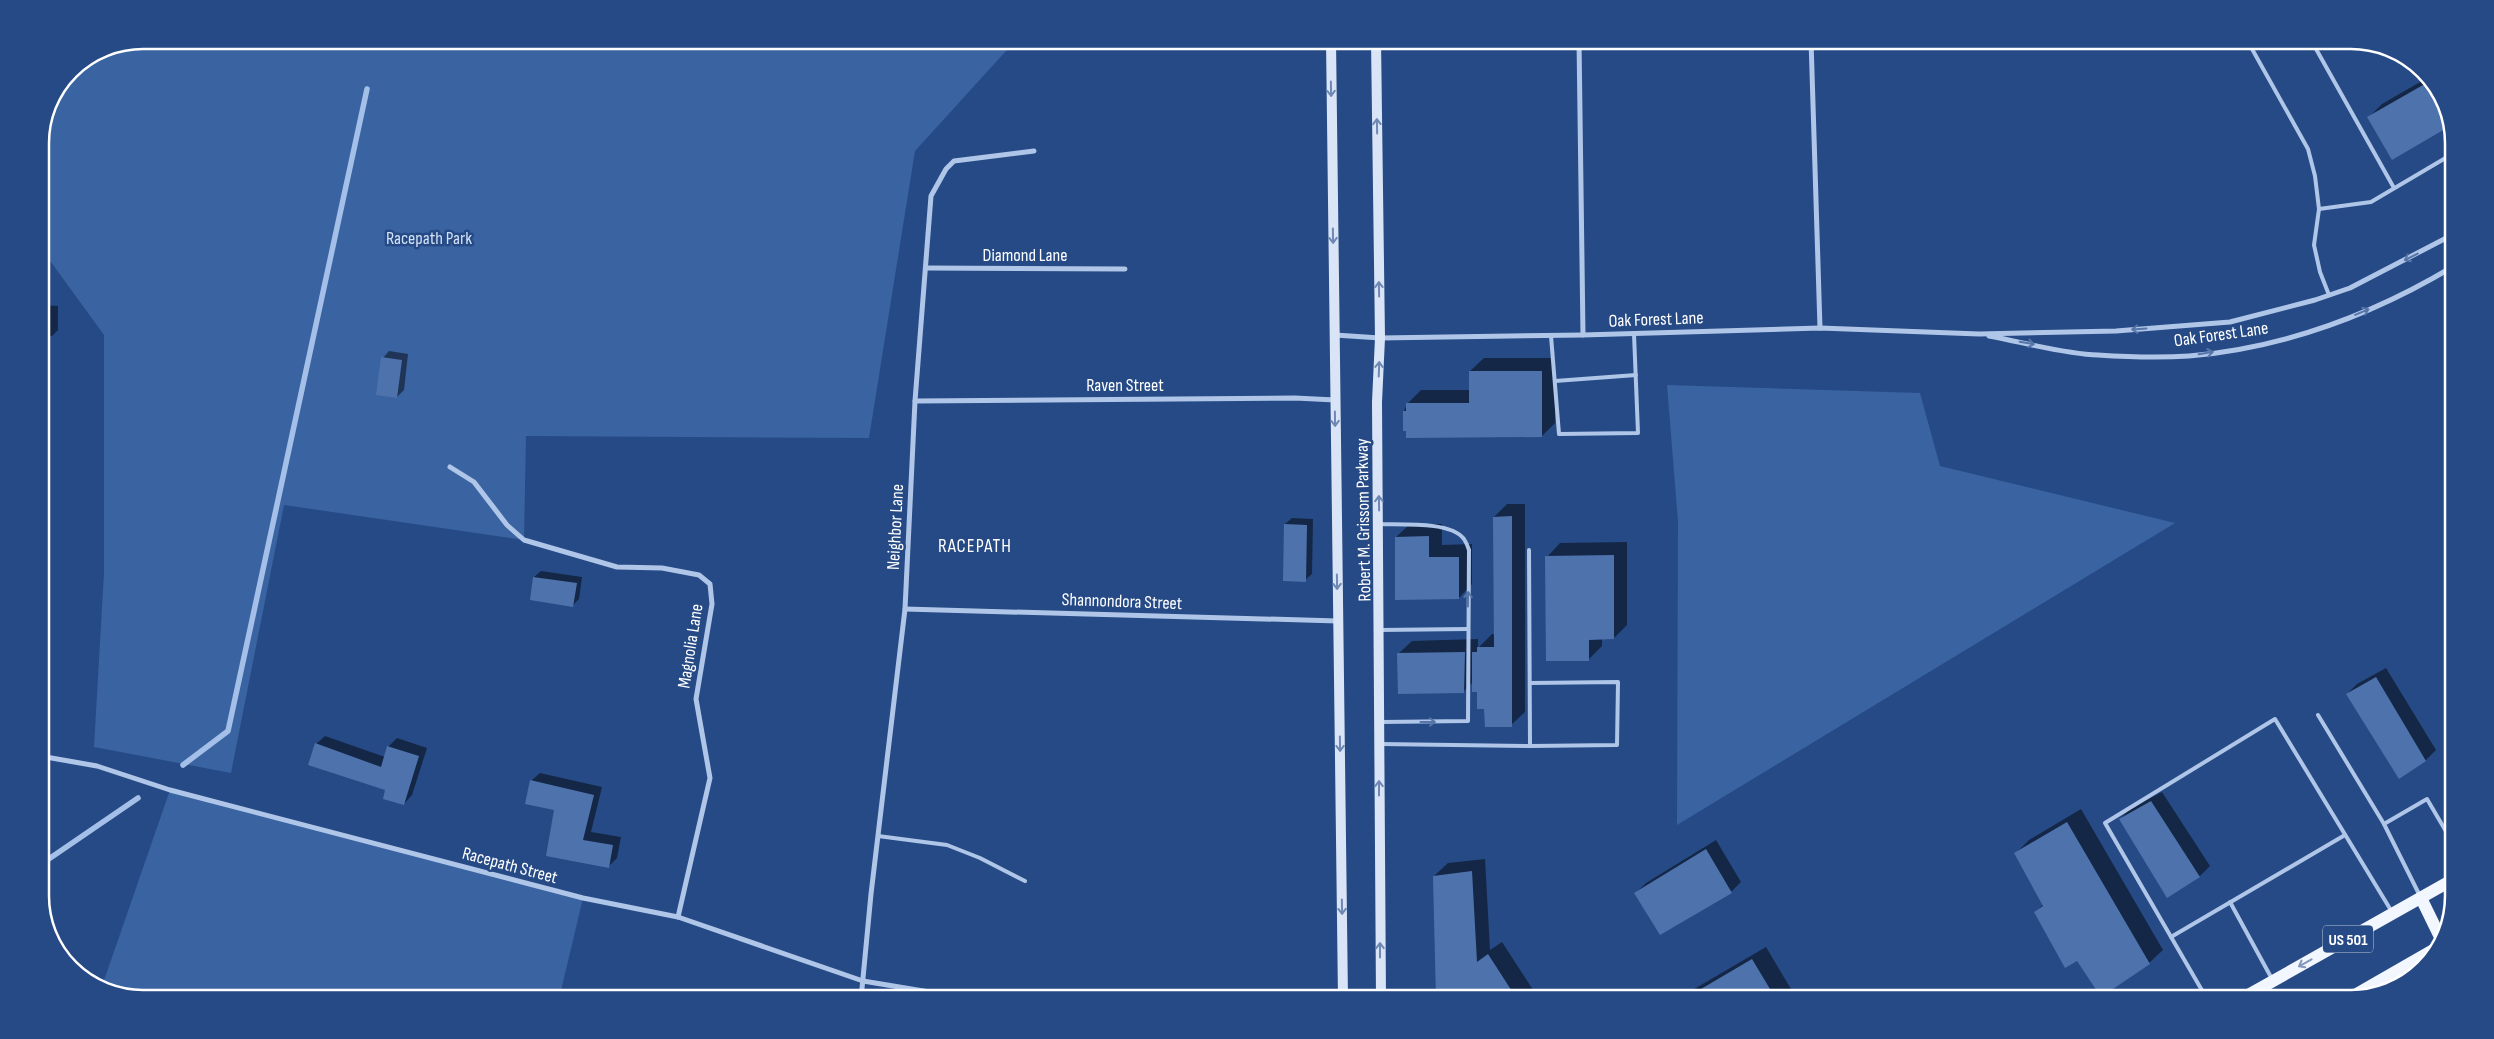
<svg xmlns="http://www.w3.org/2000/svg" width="2494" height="1039" viewBox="0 0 2494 1039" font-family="'Sofia Sans Condensed',sans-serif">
<rect width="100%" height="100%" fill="#264a85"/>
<g fill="#3a63a1">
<polygon points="143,40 1016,40 915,151 869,438 526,436 524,540 284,505 231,773 94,747 104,572 104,335 40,247 40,136 50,98 70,70 104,48"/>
<polygon points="1667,385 1920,393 1940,466 2175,523 1677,825 1678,522"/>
<polygon points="170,790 583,898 559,999 143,999 104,991 101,989"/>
</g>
<g fill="#0007">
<polygon points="2427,78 2436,85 2450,125 2392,158 2369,117 2382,104"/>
<polygon points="40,305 58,306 58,330 52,336 40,336"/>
<polygon points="389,351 408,354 404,390 397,397 383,358"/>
<polygon points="1484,358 1555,358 1555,423 1542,436 1404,411 1407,404 1421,390 1470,390 1470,371"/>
<polygon points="1507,504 1525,504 1525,712 1511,725 1486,708 1473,682 1464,691 1398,654 1412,641 1478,639 1478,648 1492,634 1495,634 1494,517"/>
<polygon points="1292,518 1313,519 1312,574 1305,580 1285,524"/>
<polygon points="1410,524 1442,524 1442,545 1472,544 1472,584 1459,598 1396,537"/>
<polygon points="1627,542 1627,625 1614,638 1602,638 1602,646 1588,660 1547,557 1560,543"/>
<polygon points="541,571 582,577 579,599 573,605 534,577"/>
<polygon points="2386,668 2436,750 2426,760 2399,777 2347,694 2357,684"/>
<polygon points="325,736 385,757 388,747 397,738 427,748 412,795 404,804 387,790 316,744"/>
<polygon points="540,773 602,787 591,832 621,837 617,858 609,866 547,855 555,809 531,781"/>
<polygon points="2162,792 2210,866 2200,876 2168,896 2120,819 2130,809"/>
<polygon points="2081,809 2163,950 2149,963 2035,912 2044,904 2015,854 2029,840"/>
<polygon points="1716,840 1741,882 1731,892 1636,893 1646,883"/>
<polygon points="1485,859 1490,950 1502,942 1539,999 1437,999 1434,876 1448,863"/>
<polygon points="1766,947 1797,999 1677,999"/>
</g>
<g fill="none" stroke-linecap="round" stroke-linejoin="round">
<g stroke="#a4c0e8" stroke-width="5.5">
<polyline points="183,765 228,731 367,89"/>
<polyline points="40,865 138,798"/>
</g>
</g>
<g fill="#4e73ac">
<polygon points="2430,81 2441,97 2450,126 2392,160 2367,117"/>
<polygon points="381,357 402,360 397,398 376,395"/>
<polygon points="1469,371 1542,371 1542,437 1406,438 1406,431 1403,431 1403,411 1406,411 1406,403 1469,403"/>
<polygon points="1512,516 1512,727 1485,727 1484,709 1477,709 1477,692 1472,692 1472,652 1477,652 1477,647 1494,647 1493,517"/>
<polygon points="1284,524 1307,525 1306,582 1283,581"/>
<polygon points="1429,536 1429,557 1459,557 1459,599 1395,600 1395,537"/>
<polygon points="1614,555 1614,639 1589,640 1589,661 1546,661 1545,556"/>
<polygon points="533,577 577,583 573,607 530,600"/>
<polygon points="1465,652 1464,693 1398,694 1397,653"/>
<polygon points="2376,677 2426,761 2399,779 2346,694"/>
<polygon points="315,743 381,767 387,746 419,756 404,805 383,799 385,790 308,765"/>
<polygon points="530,780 594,795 583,840 613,845 609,868 546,856 554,810 525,804"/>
<polygon points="2151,801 2200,877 2167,898 2119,819"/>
<polygon points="2067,822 2150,964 2101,997 2077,961 2065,968 2034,912 2043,906 2014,853"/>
<polygon points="1706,849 1732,893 1660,935 1634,893"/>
<polygon points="1472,871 1477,962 1488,954 1517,999 1436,999 1433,876"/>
<polygon points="1752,959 1776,999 1684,999"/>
</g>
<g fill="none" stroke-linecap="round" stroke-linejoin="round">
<g stroke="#afc6e8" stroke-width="4">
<polyline points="2247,40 2308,149 2315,176 2319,209 2314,245 2320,272 2329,295"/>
<polyline points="2311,40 2394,188"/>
<polyline points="2319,209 2371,202 2454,153"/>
<polyline points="1551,336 1559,434 1638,433 1634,334"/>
<polyline points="1555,381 1636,375"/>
<path d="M1379 524C1400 525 1451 521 1464 539 1466 542 1468 547 1469 550L1468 721 1381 722"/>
<polyline points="1380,630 1468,629"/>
<polyline points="2318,715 2384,824"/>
<polyline points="1381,744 1530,746 1529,550"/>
<polyline points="1530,746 1617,745 1618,682 1530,683"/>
<polyline points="878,836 947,845 980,858 1025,881"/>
<polyline points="2420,896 2384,824 2427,799 2454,845"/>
<polyline points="2230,902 2272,979"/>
<polyline points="2171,937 2345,835"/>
<polyline points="2075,992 2079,999"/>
<polyline points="2207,999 2105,823 2275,719 2392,912"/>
</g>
<g stroke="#afc6e8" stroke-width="5">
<polyline points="1579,40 1583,335"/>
<polyline points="1811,40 1820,328"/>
<polyline points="926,268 1125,269"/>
<polyline points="1335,335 1380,338 1583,335 1820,328 1979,334 2116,331 2230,322 2315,300 2350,288 2454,234"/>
<path d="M1989 336C2022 342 2065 354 2098 355 2128 357 2160 358 2189 356 2283 348 2374 314 2454 266"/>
<polyline points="915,401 1295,398 1335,400"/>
<polyline points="450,467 474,482 507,525 524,540 617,567 662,568 699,575 710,584 712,604 696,699 710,778 678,917"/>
<polyline points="905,609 1338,621"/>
<polyline points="40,756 97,766 170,790 583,898 678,917 863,981 972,999"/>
<polyline points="861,999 871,894 905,609 915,401 931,196 946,169 954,161 1034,151"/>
</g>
<g stroke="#d9e5f7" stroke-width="10">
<polyline points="1331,40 1343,999"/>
<polyline points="1376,40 1380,338 1377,402 1381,999"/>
</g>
<g stroke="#f2f6fe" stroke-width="12">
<polyline points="2421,898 2442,941"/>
<polyline points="2241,999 2454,879"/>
<polyline points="2348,999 2435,949"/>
</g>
</g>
<defs><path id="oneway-shaft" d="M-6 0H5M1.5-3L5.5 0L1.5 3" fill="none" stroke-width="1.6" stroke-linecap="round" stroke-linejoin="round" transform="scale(1.25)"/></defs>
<g stroke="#6e88b3">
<use href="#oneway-shaft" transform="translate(1331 89) rotate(89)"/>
<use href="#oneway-shaft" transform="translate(1377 126) rotate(-91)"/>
<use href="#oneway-shaft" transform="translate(1333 236) rotate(89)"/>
<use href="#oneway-shaft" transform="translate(1379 289) rotate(-91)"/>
<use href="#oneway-shaft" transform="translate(1379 369) rotate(-88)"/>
<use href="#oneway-shaft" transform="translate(1335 419) rotate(89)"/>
<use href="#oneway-shaft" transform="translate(1379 503) rotate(-91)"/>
<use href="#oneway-shaft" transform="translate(1337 582) rotate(89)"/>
<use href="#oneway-shaft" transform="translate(1340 744) rotate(89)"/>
<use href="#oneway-shaft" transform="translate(1379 788) rotate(-90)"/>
<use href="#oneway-shaft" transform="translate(1342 907) rotate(89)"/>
<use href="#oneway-shaft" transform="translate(1380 950) rotate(-90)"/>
</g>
<g stroke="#5675a8">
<use href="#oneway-shaft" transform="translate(2411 257) rotate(153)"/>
<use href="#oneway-shaft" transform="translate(2362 312) rotate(-23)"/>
<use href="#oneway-shaft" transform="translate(2139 329) rotate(176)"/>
<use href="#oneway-shaft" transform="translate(2027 343) rotate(10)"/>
<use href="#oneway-shaft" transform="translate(2206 353) rotate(-9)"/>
<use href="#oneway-shaft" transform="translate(1468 599) rotate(-89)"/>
<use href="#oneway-shaft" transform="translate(1428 722)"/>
</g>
<use stroke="#8297bb" href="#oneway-shaft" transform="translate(2305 963) rotate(151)"/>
<g text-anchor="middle" stroke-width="5" stroke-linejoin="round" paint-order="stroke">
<rect fill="#264a85" stroke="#bec9da" stroke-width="1" x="2323" y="925.5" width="50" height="27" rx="4"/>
<g font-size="16" font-weight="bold" fill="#fff">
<text x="2348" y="945">US 501</text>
</g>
<g font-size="18" fill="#d3e1f6" stroke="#264a85">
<text x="429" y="244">Racepath Park</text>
</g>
<g font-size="18" fill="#fff" stroke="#264a85">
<text x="1025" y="261">Diamond Lane</text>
<text transform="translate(1656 319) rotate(-2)" y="6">Oak Forest Lane</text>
<text transform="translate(2221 334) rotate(-8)" y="6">Oak Forest Lane</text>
<text x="1125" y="391">Raven Street</text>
<text transform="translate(1363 520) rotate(-91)" y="6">Robert M. Grissom Parkway</text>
<text transform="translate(895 527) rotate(-87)" y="6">Neighbor Lane</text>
<text transform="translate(1122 601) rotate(2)" y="6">Shannondora Street</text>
<text transform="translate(690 646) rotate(-81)" y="6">Magnolia Lane</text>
<text transform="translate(510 865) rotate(15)" y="6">Racepath Street</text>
</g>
<g font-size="19" letter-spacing="1" fill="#fff" stroke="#264a85">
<text x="975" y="552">RACEPATH</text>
</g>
</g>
<path d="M0 0H2494V1039H0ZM143 49H2351A94 94 0 0 1 2445 143V896A94 94 0 0 1 2351 990H143A94 94 0 0 1 49 896V143A94 94 0 0 1 143 49Z" fill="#264a85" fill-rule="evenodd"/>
<path fill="none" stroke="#fff" stroke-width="2.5" d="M143 49H2351A94 94 0 0 1 2445 143V896A94 94 0 0 1 2351 990H143A94 94 0 0 1 49 896V143A94 94 0 0 1 143 49Z"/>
</svg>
